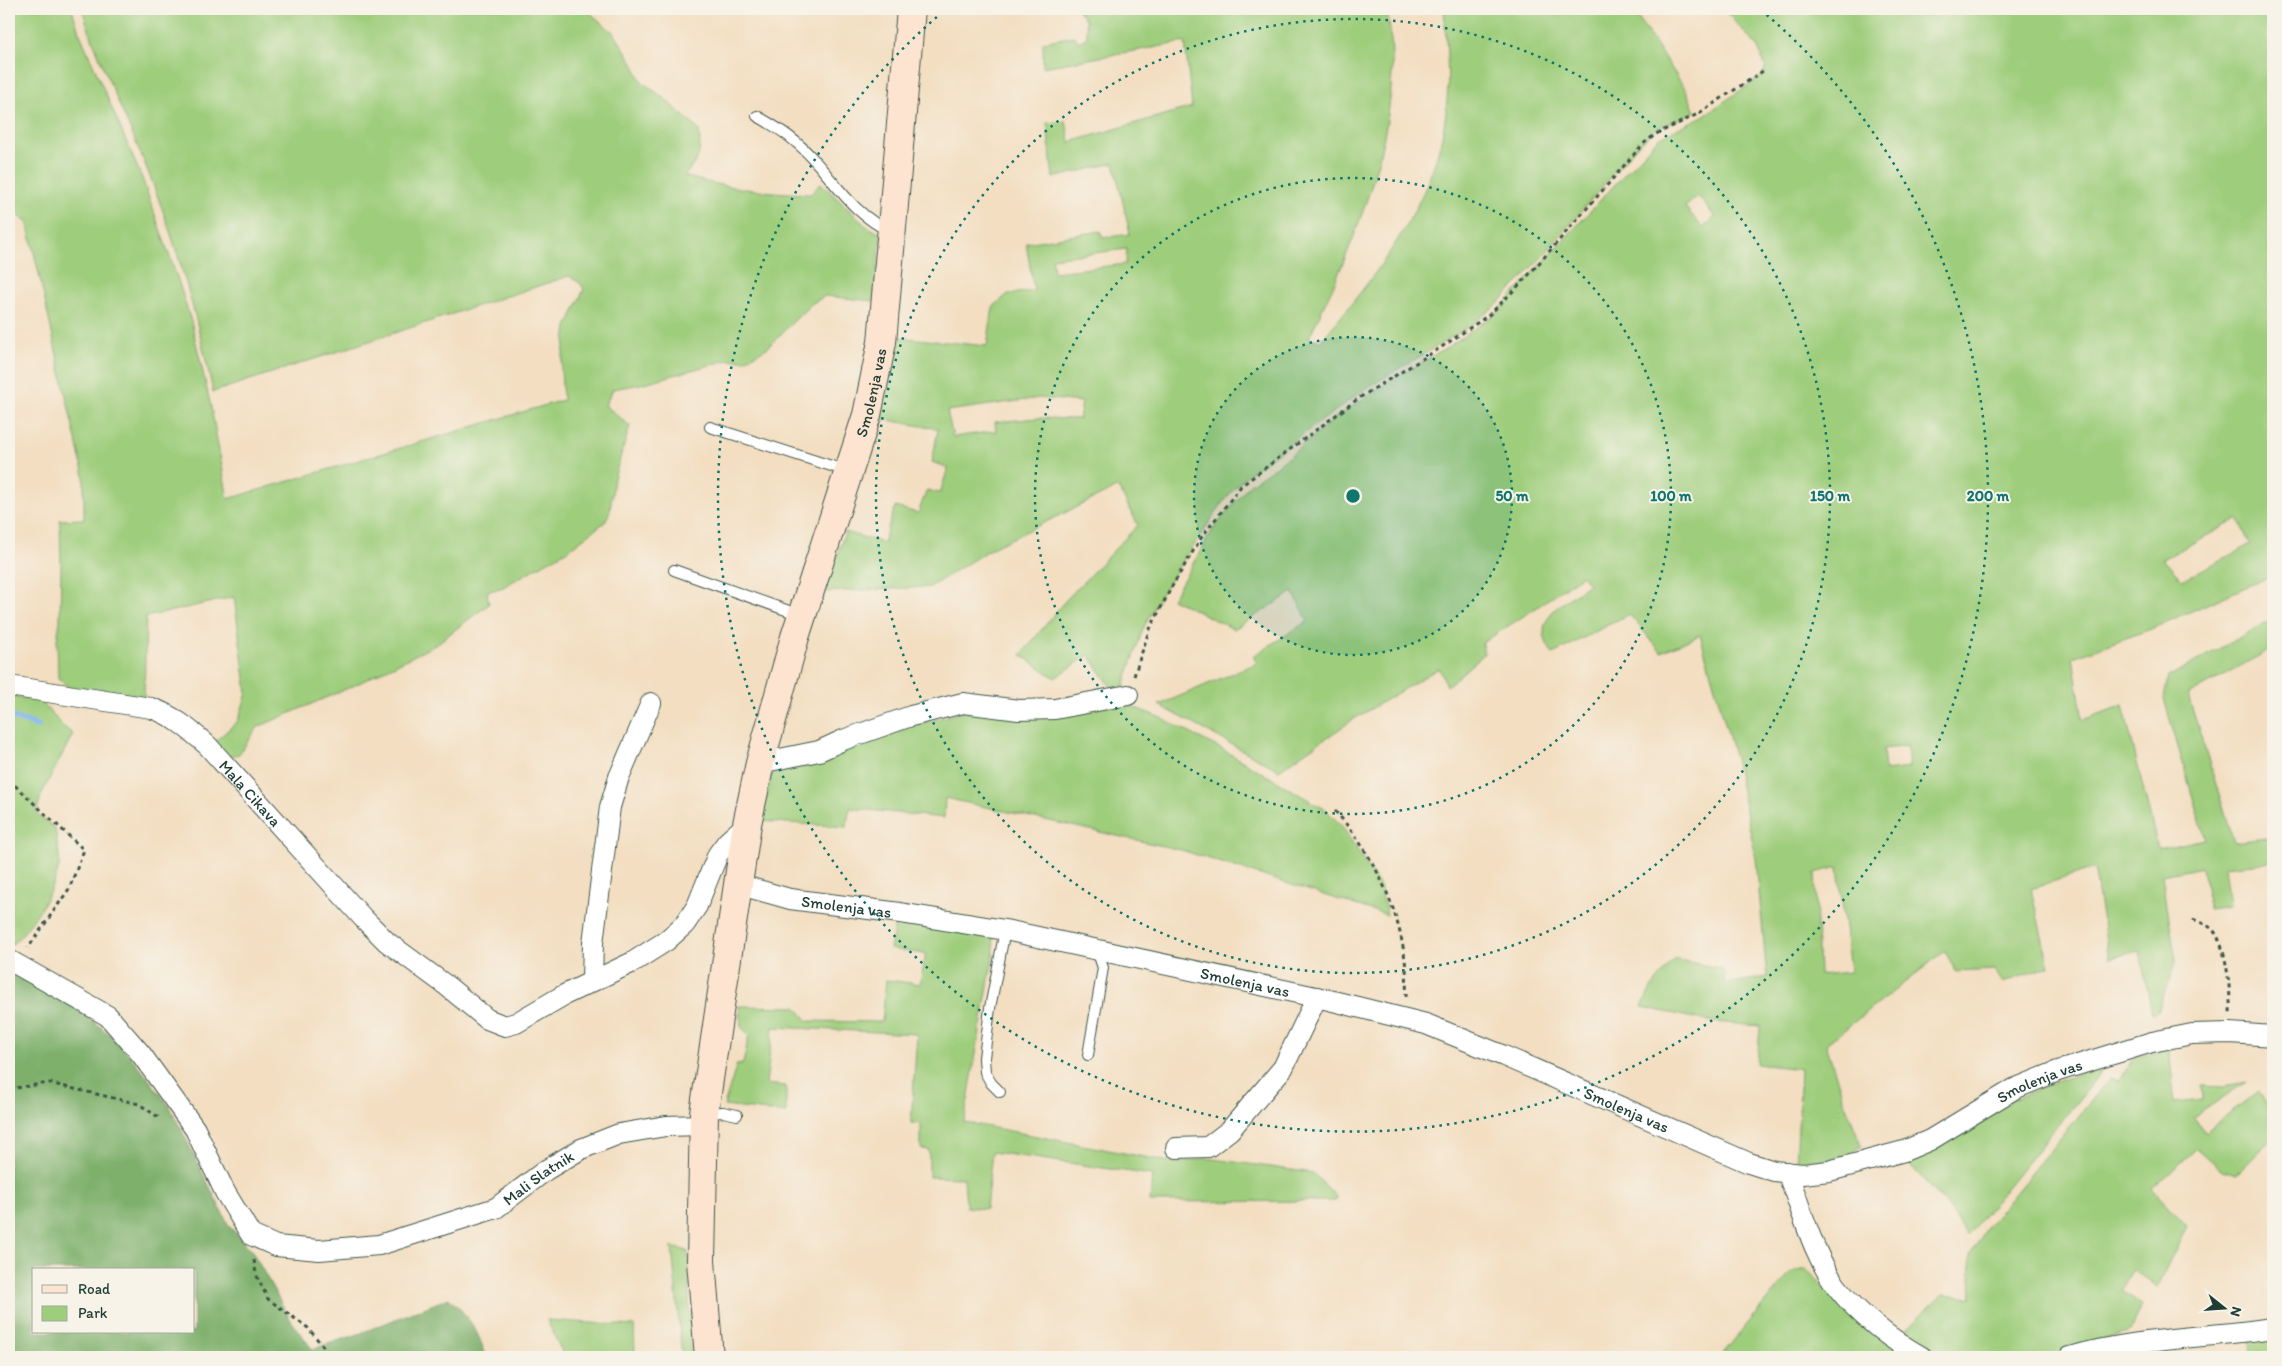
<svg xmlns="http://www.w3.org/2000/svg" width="2282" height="1366" viewBox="0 0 2282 1366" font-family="Itim,sans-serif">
<rect width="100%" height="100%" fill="#f7f3e8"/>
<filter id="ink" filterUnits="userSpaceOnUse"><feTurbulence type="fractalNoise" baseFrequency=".02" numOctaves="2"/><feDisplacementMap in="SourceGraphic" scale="10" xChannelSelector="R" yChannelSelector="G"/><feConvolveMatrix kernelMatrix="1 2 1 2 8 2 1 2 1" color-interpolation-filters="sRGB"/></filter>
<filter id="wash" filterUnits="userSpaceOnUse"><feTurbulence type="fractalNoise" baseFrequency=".0096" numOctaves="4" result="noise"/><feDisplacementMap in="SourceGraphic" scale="20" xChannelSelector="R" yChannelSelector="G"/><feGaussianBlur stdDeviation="1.12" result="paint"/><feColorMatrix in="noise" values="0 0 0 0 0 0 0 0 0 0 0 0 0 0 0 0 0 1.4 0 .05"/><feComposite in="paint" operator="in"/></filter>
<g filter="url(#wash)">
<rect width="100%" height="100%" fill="#f3dec1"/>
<g fill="#9ecd7c" stroke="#5e8558" fill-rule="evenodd">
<path d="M9 9H72L79 32 142 178 178 280 191 321 211 407 228 499 563 400 561 369 567 327 584 289 580 283 569 276 213 392C198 321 179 252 153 184 130 125 101 69 82 9H589V12L614 33 632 61 642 82 664 98 699 130C701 155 700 158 684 176 725 188 768 193 811 194L821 183 866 226 881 234 874 301 825 296 811 304 767 348 745 360H728L641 384 613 389 605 405 630 426 614 478 610 511 605 522 568 550 503 587 487 592 489 604 435 645 353 686 258 727 239 754 227 757 212 744 238 721 247 693 234 597 146 617 144 698 70 689 58 678 57 640 60 621 61 566 60 520 84 519V476L27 221 9 211Z"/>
<path d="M1077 9H1386C1411 112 1354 246 1309 337L1320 342C1376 275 1436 202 1446 112 1450 78 1446 43 1444 9H1632L1686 90 1695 112 1656 129 1637 146 1542 257 1500 302 1474 323 1441 344 1365 389 1247 475 1225 499 1161 594 1143 629 1123 689 1115 693 1089 655 1055 678 1021 655 1065 601 1138 525 1118 487 992 548 930 587 825 592 845 532 883 543 895 507 918 513 927 490 940 493 948 468 932 462 938 429 882 419 897 337 987 346 993 307 1008 294 1034 291 1026 243 1101 231 1102 238 1130 234 1114 163 1053 178 1047 123 1066 121 1070 142 1192 107 1185 42 1043 67V42L1074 36 1079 42 1087 37 1086 20ZM1127 249 1126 264 1054 272 1052 258ZM1040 398 1082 402 1079 419 1040 418 995 422 996 431 953 437 947 411Z"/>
<path d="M1723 9H2273V575L2151 629 2073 657 2083 720 2123 705 2158 849 2205 839 2164 699 2168 677 2273 619V648L2188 695 2234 842 2273 837V862L2224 867 2229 906 2209 909 2203 867 2162 875 2176 961 2158 1011 2152 1014 2140 951 2109 958 2094 868 2031 889 2049 966 2003 983 1994 970 1956 972 1945 951 1826 1044 1846 1107 1862 1146 1848 1156 1796 1166 1801 1069 1757 1064 1760 1026 1713 1022 1642 1007 1651 988 1674 959 1723 969 1725 984 1767 977 1756 859 1735 758 1700 635 1661 652 1629 614 1553 654C1527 618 1563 604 1589 584L1582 575 1536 608 1482 643 1484 654 1447 686 1439 668 1354 719 1279 770 1159 705 1257 663 1253 656 1308 621 1293 592 1234 629 1172 599 1214 528 1249 485 1285 460 1335 418 1389 382 1445 349 1495 314 1658 138 1703 116 1762 76 1766 67 1757 46ZM1698 196 1715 217 1703 228 1685 207ZM2238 519 2250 545 2182 580 2163 559ZM1907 746 1909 768 1885 771 1883 749ZM1838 867 1850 972 1819 975 1815 873Z"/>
<path d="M9 695 40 701 63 726 73 734 41 795 36 814 55 828C56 838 61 859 59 867 52 893 31 929 10 946Z"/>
<polygon points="1128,705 1159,717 1225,751 1326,810 1342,826 1380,886 1387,915 1181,850 945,798 944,818 850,808 846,827 760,821 772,774 892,731 963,712"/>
<polygon points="902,919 993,934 994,951 964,1122 1165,1161 1177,1163 1206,1158 1313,1173 1336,1196 1336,1201 1150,1202 1152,1175 992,1152 986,1209 966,1207 964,1178 929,1177 929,1150 921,1149 921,1124 911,1123 917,1034 773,1027 766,1084 786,1086 786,1113 724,1106 737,1064 743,1064 749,1035 741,1027 739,1006 796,1007 808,1021 882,1022 886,980 920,984 926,954 890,949 895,924"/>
<polygon points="2169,1050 2175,1103 2203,1100 2202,1085 2223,1086 2246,1082 2194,1117 2204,1132 2259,1091 2271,1115 2273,1115 2273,1138 2237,1174 2222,1170 2197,1148 2152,1189 2187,1226 2158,1286 2133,1270 2121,1291 2142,1305 2130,1330 2056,1355 2041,1357 1940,1357 1921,1348 1901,1335 1943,1294 1972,1297 1970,1255 1988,1226 2110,1078 2118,1081 2137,1055"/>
<polygon points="2097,1066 2101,1071 2097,1077 1967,1236 1949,1208 1904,1158 2008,1101"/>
<polygon points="672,1247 688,1251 691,1357 682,1357"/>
<polygon points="1806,1269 1848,1310 1909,1357 1720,1357 1790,1273"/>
<polygon points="547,1320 634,1326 635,1357 563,1354"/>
<polygon points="2273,1335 2273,1357 2252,1357 2251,1339"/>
</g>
<path fill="#7eb06c" stroke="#4e7650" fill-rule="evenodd" d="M9 970 51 990 112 1036 140 1068 170 1107 229 1226 252 1251 290 1319 312 1349 356 1335 449 1298C469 1317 478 1330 486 1357H9ZM34 1270H194V1332H34Z"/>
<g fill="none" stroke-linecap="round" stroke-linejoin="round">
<polyline stroke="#7eb4ed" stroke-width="6" points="9,716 38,726"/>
</g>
</g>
<g filter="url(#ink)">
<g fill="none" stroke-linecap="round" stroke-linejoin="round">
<g stroke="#3f5549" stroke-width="12">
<g id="service">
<path d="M757 116C780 129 798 141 815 161 840 189 855 215 891 232"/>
<polyline points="710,427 847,471"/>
<polyline points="674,570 800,615"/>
<polyline points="1088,1055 1103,968 1097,950"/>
<polyline points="1000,1092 991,1083 985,1072 984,1058 990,1008 1005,930"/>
<polyline points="705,1113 723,1112 737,1115"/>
</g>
</g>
<g stroke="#3f5549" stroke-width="22">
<g id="minor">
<path id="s1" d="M9 686 151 708C173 715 190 730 207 745L363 918 387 942 447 986 487 1019 505 1026 516 1023 564 995 633 962 666 941 685 924 697 906 718 854 727 842 747 824"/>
<polyline points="760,763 819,751 843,740 911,716 963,703 1019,710 1055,709 1128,695"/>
<path id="s2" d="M737 884 790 899 900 913 1005 930 1325 999 1426 1024 1504 1056 1749 1163 1774 1171 1803 1174 1829 1171 1904 1151 1930 1140 2014 1089 2058 1071 2152 1042 2192 1034 2230 1033 2273 1036"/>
<path id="s3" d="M9 960 108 1016 141 1054 195 1129 225 1192 251 1235 276 1246 319 1250 379 1245 496 1208 546 1170 581 1149 619 1134 666 1126 703 1125"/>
<polyline points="592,981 593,943 610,807 619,777 651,703"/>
<polyline points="1176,1148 1208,1147 1230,1130 1283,1068 1317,997"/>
<path d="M1787 1172C1802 1210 1813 1255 1837 1287 1859 1315 1891 1340 1922 1357"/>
<path d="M2070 1357C2136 1338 2205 1338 2273 1328"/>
</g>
</g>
<g stroke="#3f5549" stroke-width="30">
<g id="secondary">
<path id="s4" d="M709 1357 701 1261 704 1113 747 824 760 763 795 637 867 415 882 342 911 9"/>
</g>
</g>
<g stroke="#3f5549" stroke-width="3" stroke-dasharray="4 4" stroke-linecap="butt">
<polyline points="1134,676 1149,631 1171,588 1201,538 1241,486 1359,398 1440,348 1490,314 1526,278 1643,144 1656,134 1698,114 1763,71"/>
<polyline points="9,780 84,850 69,889 28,948"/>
<path d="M1335 811C1374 854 1401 911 1406 969 1407 979 1406 990 1406 1000"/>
<path d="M2193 919C2199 922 2206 924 2211 928 2227 942 2231 994 2230 1015"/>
<polyline points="9,1089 49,1083 139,1104 161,1119"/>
<polyline points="254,1260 256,1274 268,1299 308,1328 332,1357"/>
</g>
<use href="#service" stroke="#fff" stroke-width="10"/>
<use href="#minor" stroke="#fff" stroke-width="20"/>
<use href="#secondary" stroke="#fde4d0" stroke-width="28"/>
</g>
</g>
<circle cx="1353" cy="496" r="159" fill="#0f766e" fill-opacity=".12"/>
<g fill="none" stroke="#0f766e" stroke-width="2.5" stroke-dasharray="2.5 5">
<circle cx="1353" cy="496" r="159"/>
<circle cx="1353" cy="496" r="318"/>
<circle cx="1353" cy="496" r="477"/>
<path d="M1761 10A635 635 0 1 1 945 10"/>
</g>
<g text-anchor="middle" stroke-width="4" stroke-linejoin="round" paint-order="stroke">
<g font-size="16" fill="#1f3d34" stroke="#f7f3e8">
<text dy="6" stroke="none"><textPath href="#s4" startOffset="986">Smolenja vas</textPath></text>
<text dy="6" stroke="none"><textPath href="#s1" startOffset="276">Mala Cikava</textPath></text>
<text dy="6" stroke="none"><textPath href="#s2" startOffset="112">Smolenja vas</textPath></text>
<text dy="6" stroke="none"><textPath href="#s2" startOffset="518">Smolenja vas</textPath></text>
<text dy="6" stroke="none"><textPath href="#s2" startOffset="1368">Smolenja vas</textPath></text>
<text dy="6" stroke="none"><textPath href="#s2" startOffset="922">Smolenja vas</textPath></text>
<text dy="6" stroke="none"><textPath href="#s3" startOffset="682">Mali Slatnik</textPath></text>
</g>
</g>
<circle cx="1353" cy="496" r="8" fill="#0f766e" stroke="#f7f3e8" stroke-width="2.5"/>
<g font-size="15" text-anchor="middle" font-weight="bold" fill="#0f766e" stroke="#f7f3e8" stroke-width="4" stroke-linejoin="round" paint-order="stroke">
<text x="1512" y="501">50 m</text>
<text x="1671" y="501">100 m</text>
<text x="1830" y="501">150 m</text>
<text x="1988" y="501">200 m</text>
</g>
<rect width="2282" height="1366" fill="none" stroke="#f7f3e8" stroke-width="30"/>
<rect x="32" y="1268" width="162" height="65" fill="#f7f3e8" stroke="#a1aaa0"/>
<rect x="42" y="1285" width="25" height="8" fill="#fde4d0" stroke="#a1aaa0"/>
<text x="78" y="1294" font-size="15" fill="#1f3d34">Road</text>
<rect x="42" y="1306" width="25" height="15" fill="#9ecd7c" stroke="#a1aaa0"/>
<text x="78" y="1318" font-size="15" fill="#1f3d34">Park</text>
<g transform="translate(2224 1308) rotate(107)" stroke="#f7f3e8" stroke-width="4" paint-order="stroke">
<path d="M0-4L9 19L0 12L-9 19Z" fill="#1f3d34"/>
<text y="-8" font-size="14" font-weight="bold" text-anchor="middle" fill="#1f3d34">N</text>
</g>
</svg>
